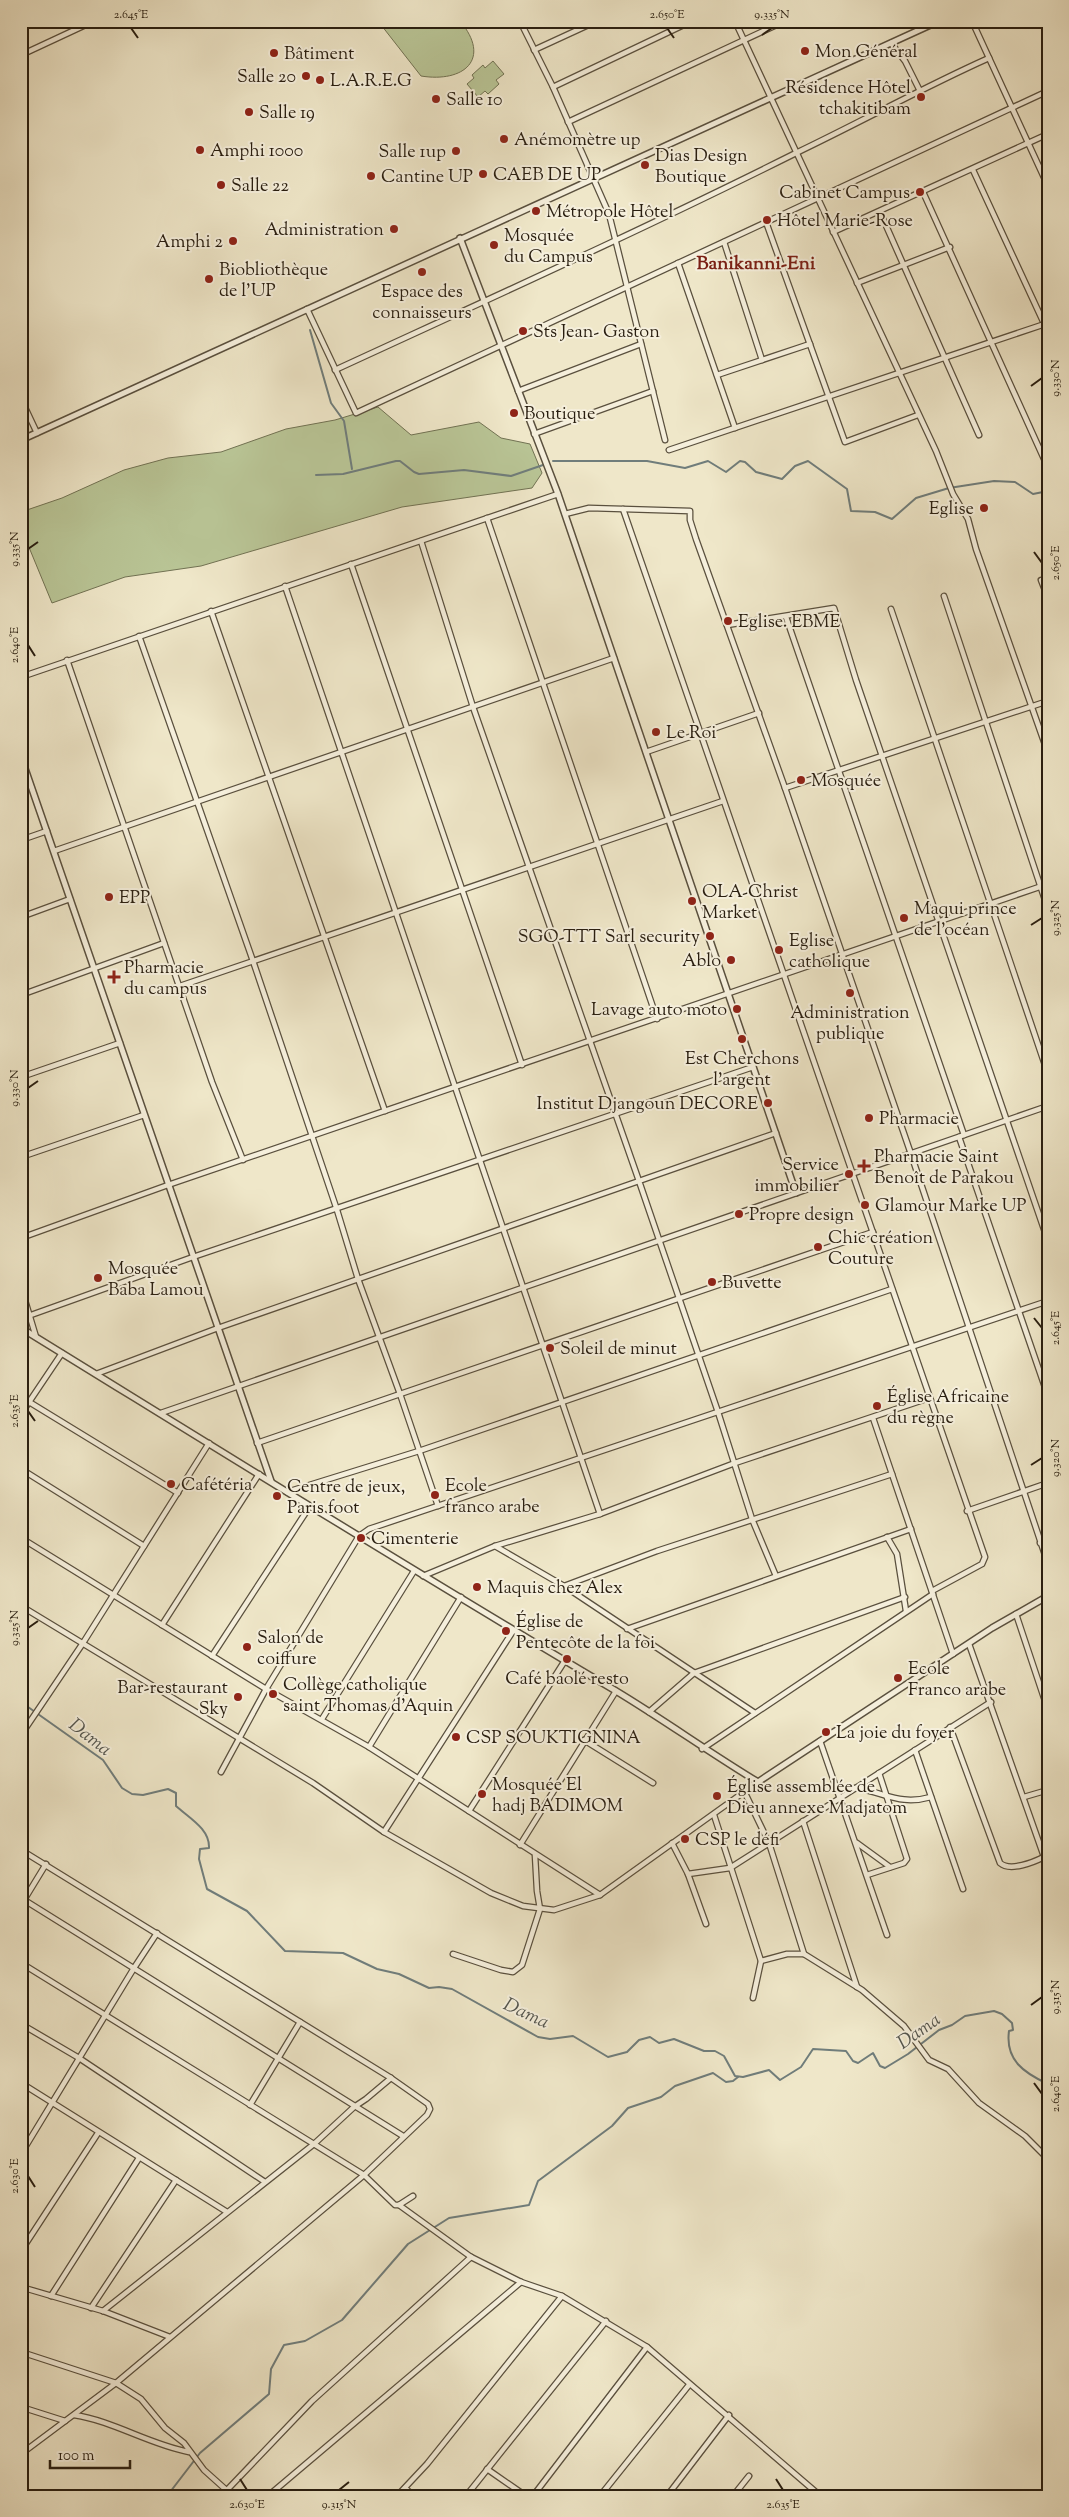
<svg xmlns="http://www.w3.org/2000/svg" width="1069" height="2517" viewBox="0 0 1069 2517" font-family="'Sorts Mill Goudy',serif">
<rect width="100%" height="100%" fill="#efe7c9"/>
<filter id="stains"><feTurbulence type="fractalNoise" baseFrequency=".004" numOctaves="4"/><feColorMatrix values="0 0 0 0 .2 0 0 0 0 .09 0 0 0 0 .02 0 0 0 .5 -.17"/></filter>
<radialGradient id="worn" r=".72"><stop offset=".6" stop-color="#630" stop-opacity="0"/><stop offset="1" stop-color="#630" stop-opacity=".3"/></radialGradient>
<g fill="#b9c596" stroke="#717253">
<path d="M378 21H460C492 59 464 83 421 76Z"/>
<polygon points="493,61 504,74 496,80 499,84 488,94 485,91 478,97 467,84 474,78 472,75 483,65 485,68"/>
<polygon points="378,407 411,435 479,422 501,438 530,444 542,473 532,488 402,507 201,566 125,577 52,603 21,528 21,512 62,498 124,470 168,458 221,452 286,429 335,420"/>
</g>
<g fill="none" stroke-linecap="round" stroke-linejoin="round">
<g stroke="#707d7b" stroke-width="2">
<polyline points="310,330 331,403 344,421 352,469"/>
<polyline points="553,461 647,461 685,468 708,461 726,472 740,461 745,462 756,472 782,479 795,466 808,461 847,489 851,511 875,512 892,519 916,498 949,488 994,481 1015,482 1033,494 1048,491"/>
<polyline points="316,475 343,474 396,461 400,461 414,472 419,474 464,470 511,476 543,465"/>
<path d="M21 1702 103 1760 122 1788 132 1794 143 1795 168 1789 176 1793V1806C189 1818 210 1829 209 1848L200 1849 199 1859 207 1889 247 1911 285 1951 343 1953 377 1969 399 1974 429 1988 439 1987 452 1989 538 2037 550 2039 573 2036 608 2057 627 2052 639 2040 650 2037 659 2043 674 2039 704 2051H715L724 2056 735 2076 743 2077 769 2070 780 2080 801 2067 813 2049 846 2051 853 2061 858 2063 873 2053 880 2066 885 2068 908 2054 939 2030 952 2025 965 2016 994 2011 1002 2014 1012 2023 1013 2030 1009 2031C1005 2060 1024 2073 1048 2084"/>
<polyline points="167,2496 200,2453 269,2394 271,2369 284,2345 305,2341 342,2320 408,2244 449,2218 529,2205 538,2181 612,2126 628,2108 661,2097 675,2086 713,2073 726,2082 733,2081 738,2077"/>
</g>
<g stroke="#5a503e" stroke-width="7">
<g id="minor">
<polyline points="520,21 553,87 609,214 665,440"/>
<polyline points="735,21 936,451 953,494 968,519 976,549 1048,753"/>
<polyline points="972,21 1048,186"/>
<polyline points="891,43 905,61 919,89"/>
<polyline points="534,50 597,21"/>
<polyline points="21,55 94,21"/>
<polyline points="553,87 692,21"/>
<polyline points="568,122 785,21"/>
<polyline points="973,170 1048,332"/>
<polyline points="923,192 1045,461"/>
<polyline points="880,212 979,435"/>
<polyline points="766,222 845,442 918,415"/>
<polyline points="833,232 1048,134"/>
<polyline points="724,242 762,360"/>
<polyline points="678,263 735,428"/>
<polyline points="857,283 950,247"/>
<polyline points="307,309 356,413 1048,91"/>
<path d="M335 370C489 299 644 229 796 153 861 122 924 87 989 58"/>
<polyline points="717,375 810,344"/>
<polyline points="518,391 641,344"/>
<polyline points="21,399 37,433"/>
<polyline points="534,434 653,391"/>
<polyline points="669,450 1048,323"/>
<polyline points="623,509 985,1557 982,1564 932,1591"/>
<polyline points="565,514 589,508 690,511 690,520 696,539 785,788 911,1154 1048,1564"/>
<polyline points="487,518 657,1019"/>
<polyline points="351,564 522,1065"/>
<polyline points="1041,580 1048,598"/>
<polyline points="285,586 600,1514"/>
<polyline points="944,596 1048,909"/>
<polyline points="891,609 1048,1074"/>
<polyline points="211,611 385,1111"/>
<polyline points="786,617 964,1135"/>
<polyline points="727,625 834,608 856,680 1048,1241"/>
<polyline points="139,636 253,961 337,1210 358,1279 400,1394 438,1506"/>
<polyline points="67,660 212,1082 243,1160"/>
<polyline points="21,677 558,494"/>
<polyline points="646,752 759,713"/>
<polyline points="785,788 1048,701"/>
<polyline points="21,840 47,831"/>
<polyline points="54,851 614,658"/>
<polyline points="21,917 70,899"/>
<polyline points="180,986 723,801"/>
<polyline points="21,995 164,943"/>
<polyline points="21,1077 120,1043"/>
<polyline points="776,1133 639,1181 718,1412 752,1519 776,1576"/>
<polyline points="959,1137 1048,1396"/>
<polyline points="21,1157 144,1115"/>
<polyline points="21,1238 168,1185 1048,884"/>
<polyline points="21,1287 36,1337"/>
<polyline points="31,1315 193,1257 753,1067"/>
<polyline points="96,1374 218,1328 639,1181 473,707 421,541"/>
<polyline points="21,1397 178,1493"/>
<polyline points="161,1413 1048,1106"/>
<polyline points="21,1414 62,1353"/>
<polyline points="873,1418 953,1654"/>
<polyline points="257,1443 873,1232"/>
<polyline points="21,1469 144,1546"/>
<polyline points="287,1492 419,1451 892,1289"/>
<polyline points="967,1511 1048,1483"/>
<polyline points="887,1537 897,1554 906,1611"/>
<polyline points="21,1538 266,1689 369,1747 600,1895"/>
<polyline points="1040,1543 1048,1540"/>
<polyline points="495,1546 564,1586 755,1713"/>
<polyline points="423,1576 495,1546 600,1514 735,1463 929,1398"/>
<polyline points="564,1586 657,1551 892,1474"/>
<polyline points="21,1606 313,1783 384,1832 491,1893 523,1906 554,1910 600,1895 758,1782"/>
<polyline points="1016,1614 1048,1710"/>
<polyline points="162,1625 259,1474"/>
<polyline points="627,1629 911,1529"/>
<polyline points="969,1644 1048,1868"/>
<polyline points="212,1656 310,1506"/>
<polyline points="649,1712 694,1673 905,1597"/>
<polyline points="322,1719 414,1571"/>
<path d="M950 1727 1000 1863C1010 1872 1034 1862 1044 1857"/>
<polyline points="21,1735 83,1643 209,1443"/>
<polyline points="584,1740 653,1783"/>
<polyline points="820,1741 887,1935"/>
<polyline points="369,1747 461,1597"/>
<polyline points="702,1749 933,1594"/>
<polyline points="915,1750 963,1889"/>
<polyline points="221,1772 266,1689 359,1536 369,1529 1048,1301"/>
<path d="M855 1788C885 1792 899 1806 931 1797"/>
<polyline points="745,1793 769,1843 804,1954"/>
<polyline points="1024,1797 1048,1790"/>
<polyline points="469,1811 564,1662"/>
<polyline points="714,1815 761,1961 753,1998"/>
<polyline points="803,1821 857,1987"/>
<polyline points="384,1832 513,1631"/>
<polyline points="672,1843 688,1874 706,1924"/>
<polyline points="857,1843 890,1867"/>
<polyline points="520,1845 616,1691"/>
<polyline points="21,1850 391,2078 428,2104 430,2109 427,2115 364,2175 116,2383 21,2454"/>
<polyline points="688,1874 730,1868 991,1702"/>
<polyline points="867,1875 904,1863 907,1859 879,1773"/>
<polyline points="21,1898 403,2136"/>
<polyline points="21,1905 46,1864"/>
<polyline points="453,1954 501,1970 513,1972 522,1965 540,1909 537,1891 535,1855"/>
<polyline points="761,1961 787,1954 804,1954 862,1990 904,2026 929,2060 948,2069 979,2103 1025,2136 1048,2159"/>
<polyline points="21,1963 364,2175 395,2205 399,2205 413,2196"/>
<polyline points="21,2024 79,2058 265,2182"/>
<polyline points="21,2083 227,2212"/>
<polyline points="250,2105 300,2022"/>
<polyline points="21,2154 134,1968 157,1933"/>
<polyline points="399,2205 471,2257 521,2282 562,2296 647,2347 817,2493 815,2496"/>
<polyline points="21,2251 98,2133"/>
<polyline points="21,2287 103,2311 170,2337"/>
<polyline points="51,2296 139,2158"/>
<polyline points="91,2308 176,2180"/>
<polyline points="103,2311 314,2144 354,2107 366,2099 391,2078"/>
<polyline points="21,2352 116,2383 141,2399 165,2428 184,2443 204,2470 233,2496"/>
<polyline points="21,2407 65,2421"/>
<path d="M74 2415C114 2421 148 2444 189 2452"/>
<polyline points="487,2469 526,2496"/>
<polyline points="405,2488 414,2496"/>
<polyline points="227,2490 312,2401 471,2257"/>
<polyline points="268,2496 521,2282"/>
<polyline points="397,2496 427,2464 562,2296"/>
<polyline points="466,2496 606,2321"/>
<polyline points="533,2496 647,2347"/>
<polyline points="600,2496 689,2385"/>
<polyline points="667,2496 729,2415"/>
<polyline points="733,2496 749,2476"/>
</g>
</g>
<g stroke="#5a503e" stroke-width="8">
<g id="tertiary">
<polyline points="460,238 558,494 796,1193"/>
<polyline points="21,440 939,21"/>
<polyline points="21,757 271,1481"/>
<path d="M21 1328C219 1450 416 1573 616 1691 664 1720 710 1753 758 1782L992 1628 1048 1596"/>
</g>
</g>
<use href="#minor" stroke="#f5efdc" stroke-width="4.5"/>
<use href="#tertiary" stroke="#f5efdc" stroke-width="5"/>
</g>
<path fill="none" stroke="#291e10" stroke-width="2" d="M131 28 138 38M667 28 674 38M762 35 772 28M1031 386 1042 378M28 549 38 542M1034 552 1042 563M28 645 35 656M1031 925 1042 918M28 1088 38 1081M1034 1318 1042 1328M28 1411 35 1421M1031 1465 1042 1458M28 1628 38 1621M1031 2005 1042 1997M1034 2083 1042 2094M28 2176 35 2187M240 2479 247 2490M776 2479 783 2490M339 2490 349 2482"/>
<g fill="#8f2418" stroke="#f5efdc" stroke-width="2">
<circle cx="805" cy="51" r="5"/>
<circle cx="274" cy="53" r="5"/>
<circle cx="306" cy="76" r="5"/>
<circle cx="320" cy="80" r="5"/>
<circle cx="921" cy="97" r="5"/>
<circle cx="436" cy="99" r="5"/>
<circle cx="249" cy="112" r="5"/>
<circle cx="504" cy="139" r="5"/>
<circle cx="200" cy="150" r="5"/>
<circle cx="456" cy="151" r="5"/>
<circle cx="645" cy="165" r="5"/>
<circle cx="483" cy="174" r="5"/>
<circle cx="371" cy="176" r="5"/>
<circle cx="221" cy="185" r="5"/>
<circle cx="920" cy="192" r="5"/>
<circle cx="536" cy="211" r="5"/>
<circle cx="767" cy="220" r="5"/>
<circle cx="394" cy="229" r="5"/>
<circle cx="233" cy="241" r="5"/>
<circle cx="494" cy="245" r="5"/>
<circle cx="422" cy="272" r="5"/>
<circle cx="209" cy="279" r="5"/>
<circle cx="523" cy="331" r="5"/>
<circle cx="514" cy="413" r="5"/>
<circle cx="984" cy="508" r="5"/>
<circle cx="728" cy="621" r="5"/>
<circle cx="656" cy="732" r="5"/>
<circle cx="801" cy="780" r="5"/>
<circle cx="109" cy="897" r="5"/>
<circle cx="692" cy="901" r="5"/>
<circle cx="904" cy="918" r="5"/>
<circle cx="710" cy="936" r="5"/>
<circle cx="779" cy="950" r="5"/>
<circle cx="731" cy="960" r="5"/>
<path d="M111.5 969.5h5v5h5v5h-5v5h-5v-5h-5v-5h5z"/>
<circle cx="850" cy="993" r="5"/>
<circle cx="737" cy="1009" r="5"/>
<circle cx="742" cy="1039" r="5"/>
<circle cx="768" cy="1103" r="5"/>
<circle cx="869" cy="1118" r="5"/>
<path d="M861.5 1158.5h5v5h5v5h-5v5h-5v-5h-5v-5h5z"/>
<circle cx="849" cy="1174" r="5"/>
<circle cx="865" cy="1205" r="5"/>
<circle cx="739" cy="1214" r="5"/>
<circle cx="818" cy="1247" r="5"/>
<circle cx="98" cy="1278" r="5"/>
<circle cx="712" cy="1282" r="5"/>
<circle cx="550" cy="1348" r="5"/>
<circle cx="877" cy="1406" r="5"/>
<circle cx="171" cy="1484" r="5"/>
<circle cx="435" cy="1495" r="5"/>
<circle cx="277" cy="1496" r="5"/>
<circle cx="361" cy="1538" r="5"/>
<circle cx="477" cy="1587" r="5"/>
<circle cx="506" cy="1631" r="5"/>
<circle cx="247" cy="1647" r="5"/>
<circle cx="567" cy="1659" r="5"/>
<circle cx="898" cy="1678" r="5"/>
<circle cx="273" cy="1694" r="5"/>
<circle cx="238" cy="1697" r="5"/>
<circle cx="826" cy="1732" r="5"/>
<circle cx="456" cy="1737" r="5"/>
<circle cx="482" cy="1794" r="5"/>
<circle cx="717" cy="1796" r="5"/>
<circle cx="685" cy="1839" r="5"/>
</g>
<g text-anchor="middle" stroke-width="4" stroke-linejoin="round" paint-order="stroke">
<g font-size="18" fill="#291e10" stroke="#f5efdc" text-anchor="start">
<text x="815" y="57">Mon Général</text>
<text x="284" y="59">Bâtiment</text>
<text x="296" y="82" text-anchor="end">Salle 20</text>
<text x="330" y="86">L.A.R.E.G</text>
<text x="911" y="93" text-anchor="end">Résidence Hôtel<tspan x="911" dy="21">tchakitibam</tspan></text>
<text x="446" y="105">Salle 10</text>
<text x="259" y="118">Salle 19</text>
<text x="514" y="145">Anémomètre up</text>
<text x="210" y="156">Amphi 1000</text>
<text x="446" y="157" text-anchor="end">Salle 1up</text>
<text x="655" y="161">Dias Design<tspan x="655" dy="21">Boutique</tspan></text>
<text x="493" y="180">CAEB DE UP</text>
<text x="381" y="182">Cantine UP</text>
<text x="231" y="191">Salle 22</text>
<text x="910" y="198" text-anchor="end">Cabinet Campus</text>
<text x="546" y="217">Métropole Hôtel</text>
<text x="777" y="226">Hôtel Marie-Rose</text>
<text x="384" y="235" text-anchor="end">Administration</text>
<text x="504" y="241">Mosquée<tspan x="504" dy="21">du Campus</tspan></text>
<text x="223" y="247" text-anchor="end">Amphi 2</text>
<text x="219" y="275">Biobliothèque<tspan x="219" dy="21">de l'UP</tspan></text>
<text x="422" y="297" text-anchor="middle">Espace des<tspan x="422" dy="21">connaisseurs</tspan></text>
<text x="533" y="337">Sts Jean- Gaston</text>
<text x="524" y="419">Boutique</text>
<text x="974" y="514" text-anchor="end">Eglise</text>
<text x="738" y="627">Eglise. EBME</text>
<text x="666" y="738">Le Roi</text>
<text x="811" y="786">Mosquée</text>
<text x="702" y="897">OLA-Christ<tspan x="702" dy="21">Market</tspan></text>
<text x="119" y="903">EPP</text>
<text x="914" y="914">Maqui prince<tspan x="914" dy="21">de l'océan</tspan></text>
<text x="700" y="942" text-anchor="end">SGO-TTT Sarl security</text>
<text x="789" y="946">Eglise<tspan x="789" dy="21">catholique</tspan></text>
<text x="721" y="966" text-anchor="end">Ablo</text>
<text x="124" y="973">Pharmacie<tspan x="124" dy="21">du campus</tspan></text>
<text x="727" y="1015" text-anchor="end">Lavage auto moto</text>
<text x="850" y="1018" text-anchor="middle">Administration<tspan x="850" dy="21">publique</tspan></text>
<text x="742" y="1064" text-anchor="middle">Est Cherchons<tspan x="742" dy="21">l'argent</tspan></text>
<text x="758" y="1109" text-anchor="end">Institut Djangoun DECORE</text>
<text x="879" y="1124">Pharmacie</text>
<text x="874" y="1162">Pharmacie Saint<tspan x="874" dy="21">Benoît de Parakou</tspan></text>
<text x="839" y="1170" text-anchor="end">Service<tspan x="839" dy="21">immobilier</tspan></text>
<text x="875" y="1211">Glamour Marke UP</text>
<text x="749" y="1220">Propre design</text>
<text x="828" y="1243">Chic création<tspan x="828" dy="21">Couture</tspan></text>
<text x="108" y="1274">Mosquée<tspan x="108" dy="21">Baba Lamou</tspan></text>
<text x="722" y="1288">Buvette</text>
<text x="560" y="1354">Soleil de minut</text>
<text x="887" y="1402">Église Africaine<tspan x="887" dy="21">du règne</tspan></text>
<text x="181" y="1490">Cafétéria</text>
<text x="445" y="1491">Ecole<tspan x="445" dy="21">franco arabe</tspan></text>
<text x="287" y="1492">Centre de jeux,<tspan x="287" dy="21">Paris foot</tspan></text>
<text x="371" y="1544">Cimenterie</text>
<text x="487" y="1593">Maquis chez Alex</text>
<text x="516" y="1627">Église de<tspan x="516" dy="21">Pentecôte de la foi</tspan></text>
<text x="257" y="1643">Salon de<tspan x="257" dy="21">coiffure</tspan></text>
<text x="908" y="1674">Ecole<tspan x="908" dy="21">Franco arabe</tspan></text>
<text x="567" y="1684" text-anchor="middle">Café baolé resto</text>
<text x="283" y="1690">Collège catholique<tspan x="283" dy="21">saint Thomas d'Aquin</tspan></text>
<text x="228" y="1693" text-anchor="end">Bar-restaurant<tspan x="228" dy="21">Sky</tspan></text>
<text x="836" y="1738">La joie du foyer</text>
<text x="466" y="1743">CSP SOUKTIGNINA</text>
<text x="492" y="1790">Mosquée El<tspan x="492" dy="21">hadj BADIMOM</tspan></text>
<text x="727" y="1792">Église assemblée de<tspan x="727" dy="21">Dieu annexe Madjatom</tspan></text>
<text x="695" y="1845">CSP le défi</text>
</g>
<g font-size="19" font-weight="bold" fill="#7a1f14" stroke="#f5efdc">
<text x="756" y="269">Banikanni-Eni</text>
</g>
<g font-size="19" font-style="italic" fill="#53554e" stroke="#f5efdc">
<text transform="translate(91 1736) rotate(38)" y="7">Dama</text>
<text transform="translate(527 2012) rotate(25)" y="7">Dama</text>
<text transform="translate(918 2030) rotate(-35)" y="7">Dama</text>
</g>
</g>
<rect width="1069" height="2517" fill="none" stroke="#efe7c9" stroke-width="55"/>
<path d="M50 2460v8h80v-8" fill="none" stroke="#291e10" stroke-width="2.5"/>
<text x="58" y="2460" font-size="15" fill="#291e10" stroke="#f5efdc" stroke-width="4" paint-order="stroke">100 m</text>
<rect x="28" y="28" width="1014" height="2462" fill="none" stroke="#291e10" stroke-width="2"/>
<g font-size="12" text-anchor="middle" fill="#291e10">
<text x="131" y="18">2.645°E</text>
<text x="667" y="18">2.650°E</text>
<text x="772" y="18">9.335°N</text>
<text transform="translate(1055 378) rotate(-90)" y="4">9.330°N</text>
<text transform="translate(14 549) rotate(-90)" y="4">9.335°N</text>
<text transform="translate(1055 563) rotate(-90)" y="4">2.650°E</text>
<text transform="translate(14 645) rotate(-90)" y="4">2.640°E</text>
<text transform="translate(1055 918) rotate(-90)" y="4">9.325°N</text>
<text transform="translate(14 1088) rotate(-90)" y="4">9.330°N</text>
<text transform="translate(1055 1328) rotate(-90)" y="4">2.645°E</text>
<text transform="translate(14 1411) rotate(-90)" y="4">2.635°E</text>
<text transform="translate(1055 1458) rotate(-90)" y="4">9.320°N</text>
<text transform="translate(14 1628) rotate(-90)" y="4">9.325°N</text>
<text transform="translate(1055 1997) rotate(-90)" y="4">9.315°N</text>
<text transform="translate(1055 2094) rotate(-90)" y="4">2.640°E</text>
<text transform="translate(14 2176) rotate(-90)" y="4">2.630°E</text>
<text x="247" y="2508">2.630°E</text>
<text x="339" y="2508">9.315°N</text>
<text x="783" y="2508">2.635°E</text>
</g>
<rect width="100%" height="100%" filter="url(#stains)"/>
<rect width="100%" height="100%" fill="url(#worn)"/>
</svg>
